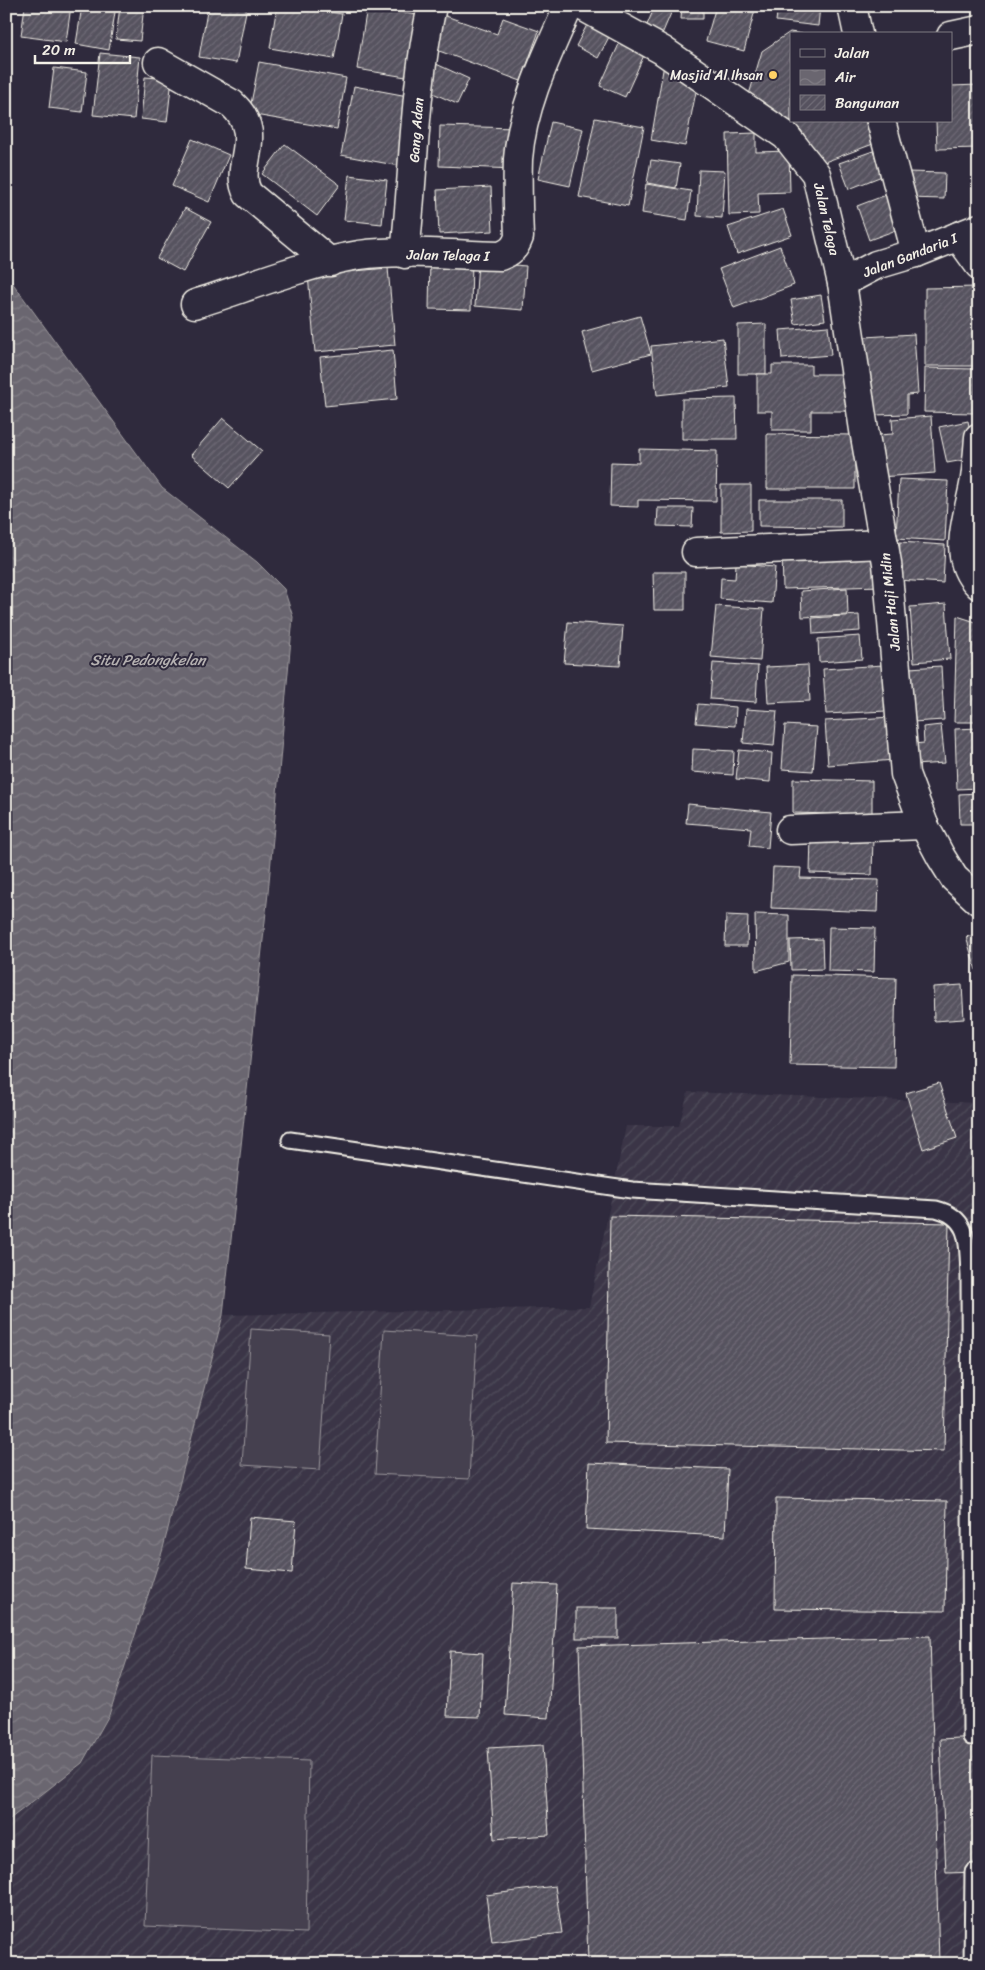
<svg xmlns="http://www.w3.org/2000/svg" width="985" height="1970" viewBox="0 0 985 1970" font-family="Sriracha,sans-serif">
<defs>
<pattern id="industrial-furrows" width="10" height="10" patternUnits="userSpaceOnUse" patternTransform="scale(1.25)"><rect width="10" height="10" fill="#3b3647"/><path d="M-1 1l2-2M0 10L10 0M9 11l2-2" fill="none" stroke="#4e4a59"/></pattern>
<pattern id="water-waves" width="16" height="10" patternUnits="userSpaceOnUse" patternTransform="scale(1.25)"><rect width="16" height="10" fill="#6a6670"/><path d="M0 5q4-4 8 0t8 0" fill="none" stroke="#807c84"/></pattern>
<pattern id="building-hatch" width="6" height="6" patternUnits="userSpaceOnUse" patternTransform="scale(1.25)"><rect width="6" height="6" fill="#56525f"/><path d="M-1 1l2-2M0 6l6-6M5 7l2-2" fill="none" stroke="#6f6b76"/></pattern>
</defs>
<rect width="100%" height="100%" fill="#2f2a3d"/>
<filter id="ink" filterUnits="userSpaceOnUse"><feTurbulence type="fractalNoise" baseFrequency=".02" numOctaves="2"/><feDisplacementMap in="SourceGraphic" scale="10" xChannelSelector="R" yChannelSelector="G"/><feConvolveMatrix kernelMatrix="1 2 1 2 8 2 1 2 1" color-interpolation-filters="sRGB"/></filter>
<g filter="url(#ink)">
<polygon fill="url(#industrial-furrows)" points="688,1092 979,1103 979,1964 6,1964 6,1822 82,1763 109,1715 162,1552 223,1315 589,1307 626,1126 679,1126"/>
<g fill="#454050" stroke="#9c989c">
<polygon points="251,1329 329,1334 320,1470 242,1465"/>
<polygon points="384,1330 477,1336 469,1479 375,1474"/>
<polygon points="152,1755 309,1761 306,1933 145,1926"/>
</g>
<polygon fill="url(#water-waves)" stroke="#a19ea0" points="6,274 162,488 257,562 284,589 293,617 268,893 223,1315 162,1552 109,1715 82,1763 6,1822"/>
<g fill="url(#building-hatch)" stroke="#f4f1e8">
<polygon points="25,6 71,6 66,42 21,36"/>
<polygon points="82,6 116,6 109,50 76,44"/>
<polygon points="120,6 144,6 140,41 116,39"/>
<polygon points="208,6 247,6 236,63 199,57"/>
<polygon points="277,6 293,6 342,14 334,59 270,48"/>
<polygon points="388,6 423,6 422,12"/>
<polygon points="655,6 674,6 660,39 644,32"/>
<polygon points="682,6 703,6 703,19 681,19"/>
<polygon points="716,6 756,6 744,51 706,41"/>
<polygon points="778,6 820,6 818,26 776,21"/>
<polygon points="860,6 879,6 863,13"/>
<polygon points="367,7 423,16 412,78 357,69"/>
<polygon points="443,15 497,34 503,18 539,31 521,81 431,48"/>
<polygon points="588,23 610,35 598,58 576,46"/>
<polygon points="790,32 803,34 791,34 791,121 865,121 873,144 822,163 801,130 748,98 762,51"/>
<polygon points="620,42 645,53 625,97 600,86"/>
<polygon points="100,53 140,57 134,119 93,115"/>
<polygon points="259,62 346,78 337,129 249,114"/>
<polygon points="434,63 469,79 457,104 422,88"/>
<polygon points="664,64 698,82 685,146 651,140"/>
<polygon points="54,68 87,72 82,112 49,108"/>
<polygon points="145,77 172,79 167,122 141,119"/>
<polygon points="979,85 979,148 937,149 936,121 951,121 951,86"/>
<polygon points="354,86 413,97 400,166 341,155"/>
<polygon points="595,118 644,127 628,206 579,197"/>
<polygon points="551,122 583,129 570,186 538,179"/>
<polygon points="440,126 517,128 515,169 439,166"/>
<polygon points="756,133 756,152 789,151 790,192 758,193 759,214 729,215 727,134"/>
<polygon points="192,139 229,155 209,202 172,186"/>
<polygon points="285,144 340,185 317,216 262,174"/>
<polygon points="873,151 882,176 849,189 839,163"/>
<polygon points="651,160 680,164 676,188 647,183"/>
<polygon points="699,170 725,171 722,218 697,216"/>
<polygon points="907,172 945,173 944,199 907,198"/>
<polygon points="349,175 387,180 382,224 344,220"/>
<polygon points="646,184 691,191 687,220 642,213"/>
<polygon points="491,187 493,231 439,234 437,190"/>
<polygon points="894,192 907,226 869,240 857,206"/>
<polygon points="185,208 211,222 183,272 157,258"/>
<polygon points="783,209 792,235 737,254 728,227"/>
<polygon points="780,246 794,285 734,308 719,269"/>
<polygon points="430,257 472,258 471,310 429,309"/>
<polygon points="478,262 526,266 523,310 475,306"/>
<polygon points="388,268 395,345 315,352 308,275"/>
<polygon points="979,287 979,366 925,366 925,288"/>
<polygon points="821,295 825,320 795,324 791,300"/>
<polygon points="640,316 651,354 592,370 582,332"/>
<polygon points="766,324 766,374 738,374 738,325"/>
<polygon points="828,326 831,355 782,359 780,330"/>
<polygon points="914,334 918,394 907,395 907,414 874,415 874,396 868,397 865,337"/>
<polygon points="723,338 729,387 657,395 651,346"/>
<polygon points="393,350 397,399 325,406 320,357"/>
<polygon points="772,365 811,365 811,374 847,374 848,411 811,411 811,430 772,430 772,411 757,411 757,374 772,374"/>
<polygon points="925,368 975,369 974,413 924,412"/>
<polygon points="736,398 737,439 682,439 682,399"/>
<polygon points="931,416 935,473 880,477 877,435 893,434 892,419"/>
<polygon points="223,418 262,451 229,488 191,455"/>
<polygon points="968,421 975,458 947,463 939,427"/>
<polygon points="767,434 855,435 855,489 767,489"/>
<polygon points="639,449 717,451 716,501 638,500 638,507 610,506 611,462 639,463"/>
<polygon points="899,479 948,481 945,541 896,538"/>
<polygon points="721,485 751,485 751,531 721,532"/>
<polygon points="759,500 842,500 842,527 759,526"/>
<polygon points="658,508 693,508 692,527 657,526"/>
<polygon points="979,515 979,561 975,561"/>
<polygon points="900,542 945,545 943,583 898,580"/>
<polygon points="880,548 881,586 783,589 782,551"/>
<polygon points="736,564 775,567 772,603 720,599 721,578 735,579"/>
<polygon points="653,572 685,572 685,610 654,610"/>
<polygon points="847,588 848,615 802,617 801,591"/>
<polygon points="946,604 950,659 914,662 910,607"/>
<polygon points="716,606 764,609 760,661 711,657"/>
<polygon points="859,615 860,631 813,634 812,618"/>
<polygon points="957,616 979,623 979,722 954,722"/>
<polygon points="568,622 623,626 620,666 564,663"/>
<polygon points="860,636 862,659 819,662 818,639"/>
<polygon points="713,663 758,666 756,702 710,699"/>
<polygon points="808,665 810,701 768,703 766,667"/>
<polygon points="883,665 886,711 826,714 823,669"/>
<polygon points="941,666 944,720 912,722 909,668"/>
<polygon points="698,704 736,707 735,726 696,723"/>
<polygon points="746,709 777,711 774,746 743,743"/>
<polygon points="892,717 895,760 828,765 825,721"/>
<polygon points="785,725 817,727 813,771 782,769"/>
<polygon points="941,725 945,763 914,765 913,744 924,743 923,727"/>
<polygon points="979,728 979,788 957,789 955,729"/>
<polygon points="693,749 734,751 733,775 692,772"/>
<polygon points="739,750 772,753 770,782 736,779"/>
<polygon points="793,779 872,781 872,815 793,813"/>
<polygon points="979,793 979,824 960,824 959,794"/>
<polygon points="688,804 771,812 768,848 749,846 751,828 686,823"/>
<polygon points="976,831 979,831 979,856 977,856"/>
<polygon points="811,836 873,837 872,875 810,873"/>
<polygon points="773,867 801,868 800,878 879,880 878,912 771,908"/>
<polygon points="755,914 789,915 789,962 756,971"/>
<polygon points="726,915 748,916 747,946 725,946"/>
<polygon points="829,927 875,928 874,972 828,971"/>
<polygon points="979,933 979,969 976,970 966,937"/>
<polygon points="822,939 823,969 791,970 790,940"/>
<polygon points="792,975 896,978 894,1067 790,1065"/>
<polygon points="962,985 964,1019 934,1021 933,987"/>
<polygon points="939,1083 957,1138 923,1149 906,1093"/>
<polygon points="610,1216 949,1223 944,1451 606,1443"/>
<polygon points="589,1463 728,1469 725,1536 586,1529"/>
<polygon points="776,1498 947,1501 945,1611 775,1609"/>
<polygon points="250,1517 296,1521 292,1573 246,1569"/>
<polygon points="513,1583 557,1585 549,1718 505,1715"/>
<rect x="576" y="1608" width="42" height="30"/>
<polygon points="930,1636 939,1964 588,1964 579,1646"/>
<polygon points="450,1651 483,1653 480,1717 447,1716"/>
<polygon points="979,1737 979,1872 946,1873 940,1739"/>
<polygon points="543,1745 549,1835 494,1839 488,1748"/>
<polygon points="555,1886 562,1933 492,1942 486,1895"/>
</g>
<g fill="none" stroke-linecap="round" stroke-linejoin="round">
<g stroke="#f4f1e8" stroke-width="19">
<g id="lane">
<path d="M290 1140 632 1190 936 1209C972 1218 967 1246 969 1276L971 1737"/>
<polyline points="972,1964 973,1872"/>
</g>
</g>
<g stroke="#f4f1e8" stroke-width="31">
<g id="street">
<polyline points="582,6 662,50 786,136 816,174 842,283 864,430 887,563 905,774 924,825 941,857 954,878 979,901"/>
<polyline points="852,6 858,34"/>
<polyline points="951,36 979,30"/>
<path d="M158 62 232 104C267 136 232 165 248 194L330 262"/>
<polyline points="881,121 916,253"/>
<polyline points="958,236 979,265"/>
<path d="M405 254C414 171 414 87 432 6"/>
<polyline points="842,283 876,265 916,253 979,228"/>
<path d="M195 304C249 287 303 264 359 255 405 249 454 255 500 256 511 252 515 248 519 237 518 211 517 185 518 159 522 106 547 55 569 6"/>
<path d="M979 437C978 451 977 465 975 479 970 514 949 556 979 585"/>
<polyline points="696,552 884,544"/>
<polyline points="790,830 924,825"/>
</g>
</g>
<use href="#lane" stroke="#2f2a3d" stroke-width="15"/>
<use href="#street" stroke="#2f2a3d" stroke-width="28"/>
</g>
</g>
<circle fill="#ffd166" stroke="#2f2a3d" stroke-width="2" cx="773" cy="75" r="5"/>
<g text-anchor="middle" stroke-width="4" stroke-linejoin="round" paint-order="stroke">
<g font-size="14" fill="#f4f1e8" stroke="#2f2a3d" text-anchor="end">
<text x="763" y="80">Masjid Al Ihsan</text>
</g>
<g font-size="14" fill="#f4f1e8" stroke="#2f2a3d">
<text transform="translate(416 130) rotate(-86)" y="5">Gang Adan</text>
<text transform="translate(827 219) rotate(77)" y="5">Jalan Telaga</text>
<text transform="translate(448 255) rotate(1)" y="5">Jalan Telaga I</text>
<text transform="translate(910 255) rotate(-21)" y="5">Jalan Gandaria I</text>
<text transform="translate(890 602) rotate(-96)" y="5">Jalan Haji Midin</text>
</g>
<g font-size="15" font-style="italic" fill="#b6b2b2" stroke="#2f2a3d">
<text x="148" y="665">Situ Pedongkelan</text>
</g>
</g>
<rect width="985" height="1970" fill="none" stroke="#2f2a3d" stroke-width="25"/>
<rect x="12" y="12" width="960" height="1945" fill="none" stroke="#f4f1e8" stroke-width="2" filter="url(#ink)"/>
<rect x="790" y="32" width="162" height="90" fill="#2f2a3d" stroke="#7e7a81"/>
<rect x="800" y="49" width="25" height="8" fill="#2f2a3d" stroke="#7e7a81"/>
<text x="835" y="58" font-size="15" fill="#f4f1e8">Jalan</text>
<rect x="800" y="70" width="25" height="15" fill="url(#water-waves)" stroke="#7e7a81"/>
<text x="835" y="82" font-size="15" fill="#f4f1e8">Air</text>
<rect x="800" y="95" width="25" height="15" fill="url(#building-hatch)" stroke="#7e7a81"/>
<text x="835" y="108" font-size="15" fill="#f4f1e8">Bangunan</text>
<path d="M35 55v8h95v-8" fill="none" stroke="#f4f1e8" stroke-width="2.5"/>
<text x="42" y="55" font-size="15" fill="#f4f1e8" stroke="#2f2a3d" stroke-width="4" paint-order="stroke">20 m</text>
</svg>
